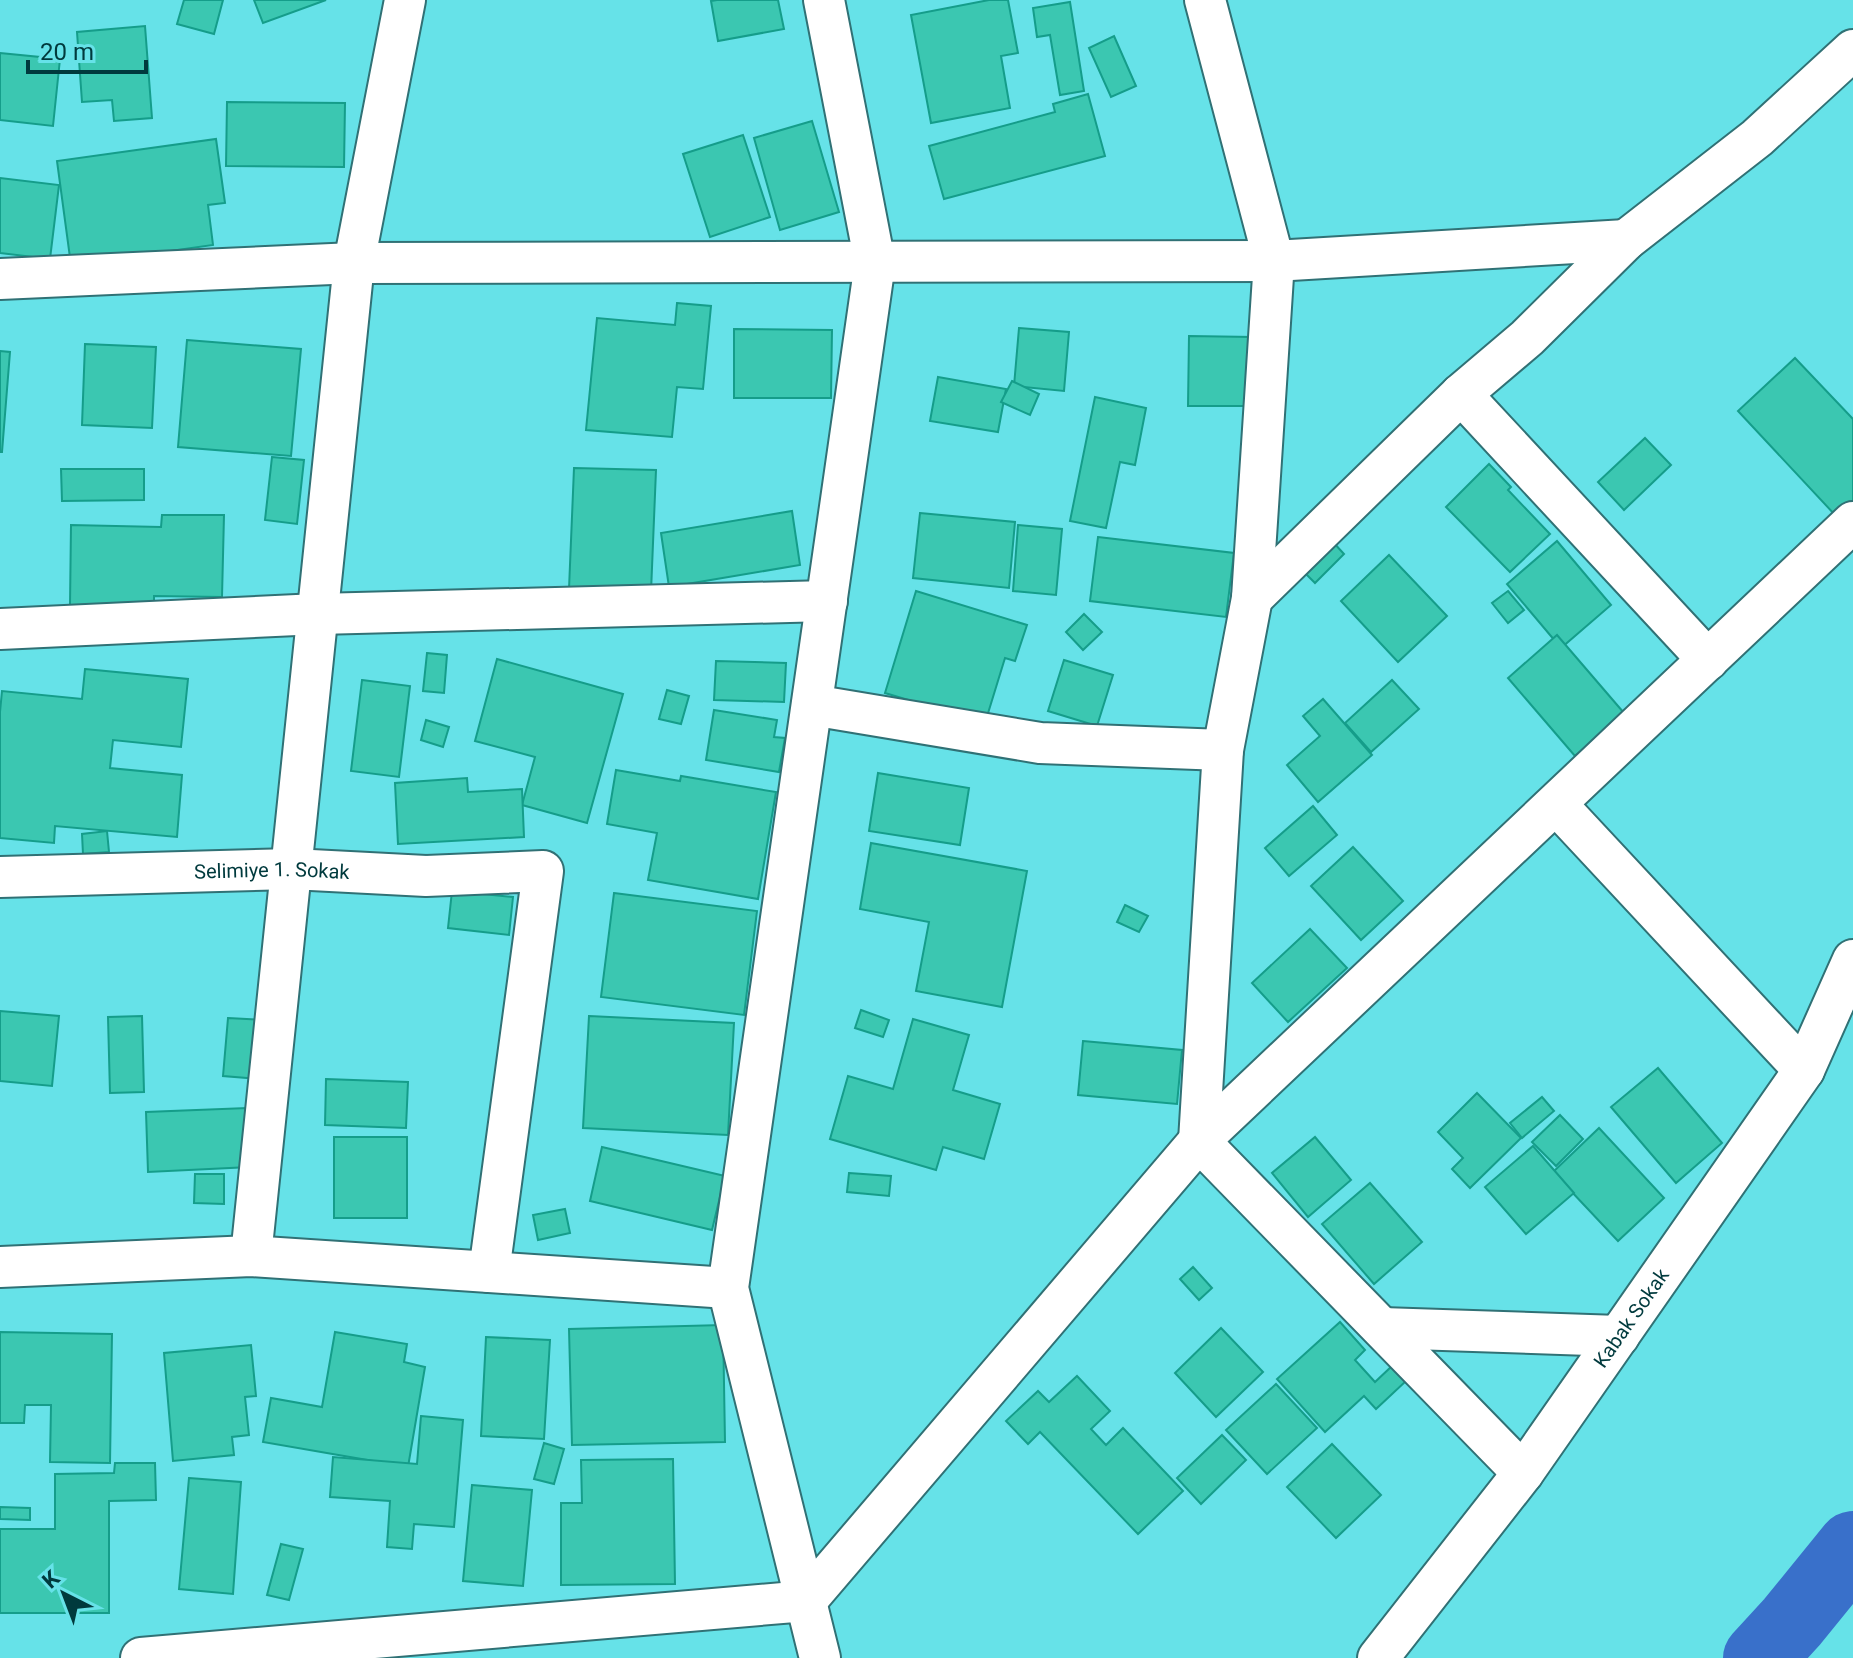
<svg xmlns="http://www.w3.org/2000/svg" width="1853" height="1658" viewBox="0 0 1853 1658" font-family="Roboto,sans-serif">
<rect width="100%" height="100%" fill="#66e2e8"/>
<g fill="none" stroke-linecap="round" stroke-linejoin="round">
<polyline stroke="#3970ca" stroke-width="72" points="1759,1658 1792,1622 1853,1547"/>
</g>
<g fill="#3bc7b1" stroke="#159d8a" stroke-width="2">
<polygon points="184,0 223,0 214,34 177,24"/>
<polygon points="254,0 326,0 263,23"/>
<polygon points="717,0 778,0 784,29 718,41 711,1"/>
<polygon points="989,0 1008,0 1018,53 1001,56 1010,108 931,123 911,15"/>
<polygon points="1070,2 1084,91 1060,95 1050,35 1037,37 1033,8"/>
<polygon points="145,26 152,118 114,121 112,100 82,102 77,32"/>
<polygon points="1114,36 1136,86 1111,97 1089,48"/>
<polygon points="0,53 60,59 53,126 0,120"/>
<polygon points="1088,94 1105,156 944,199 929,146 1055,112 1053,104"/>
<polygon points="227,102 345,103 344,167 226,166"/>
<polygon points="812,121 839,212 780,230 754,138"/>
<polygon points="743,135 770,217 710,237 683,154"/>
<polygon points="216,139 225,203 208,205 213,245 71,265 57,161"/>
<polygon points="0,178 59,185 50,259 0,253"/>
<polygon points="677,303 711,306 703,389 677,387 672,437 586,430 597,318 675,325"/>
<polygon points="1019,328 1069,332 1064,391 1014,386"/>
<polygon points="734,329 832,330 831,398 734,398"/>
<polygon points="1189,336 1253,337 1252,406 1188,406"/>
<polygon points="187,340 301,349 291,456 178,447"/>
<polygon points="85,344 156,347 152,428 82,425"/>
<polygon points="0,351 10,352 2,452 0,452"/>
<polygon points="1795,358 1853,419 1853,501 1836,516 1738,411"/>
<polygon points="938,377 1006,389 998,432 930,421"/>
<polygon points="1012,381 1039,394 1030,415 1001,402"/>
<polygon points="1095,397 1146,408 1135,465 1120,462 1106,528 1070,521"/>
<polygon points="1645,438 1671,465 1624,510 1598,482"/>
<polygon points="272,457 304,460 297,524 265,520"/>
<polygon points="1489,464 1511,487 1508,490 1550,534 1510,572 1446,507"/>
<polygon points="574,468 656,470 651,592 569,589"/>
<polygon points="61,469 144,469 144,500 62,501"/>
<polygon points="792,511 800,565 669,587 661,533"/>
<polygon points="920,513 1015,522 1009,588 913,578"/>
<polygon points="162,515 224,515 222,597 154,596 154,606 70,605 71,525 161,527"/>
<polygon points="1018,525 1062,529 1056,595 1013,591"/>
<polygon points="1098,537 1234,553 1226,617 1090,601"/>
<polygon points="1557,541 1611,605 1561,648 1507,584"/>
<polygon points="1333,542 1344,554 1315,583 1303,571"/>
<polygon points="1389,555 1447,616 1398,662 1341,601"/>
<polygon points="916,591 1027,625 1015,661 1005,658 985,723 885,693"/>
<polygon points="1508,591 1524,610 1508,623 1492,603"/>
<polygon points="1084,614 1102,632 1083,650 1066,632"/>
<polygon points="1557,635 1624,713 1575,756 1508,678"/>
<polygon points="427,653 447,655 444,693 423,691"/>
<polygon points="497,659 623,694 587,823 522,805 535,757 475,741"/>
<polygon points="1064,660 1113,675 1097,726 1048,711"/>
<polygon points="716,661 786,663 784,702 714,700"/>
<polygon points="85,669 188,679 181,747 113,740 110,768 182,775 177,837 55,826 54,843 0,838 0,712 2,691 82,699"/>
<polygon points="362,680 410,686 399,777 351,771"/>
<polygon points="1392,680 1419,709 1371,752 1345,723"/>
<polygon points="667,690 689,696 681,724 659,719"/>
<polygon points="1323,699 1372,755 1318,802 1287,765 1320,736 1303,716"/>
<polygon points="714,710 777,720 774,737 785,738 779,772 706,760"/>
<polygon points="426,720 449,727 443,747 421,740"/>
<polygon points="616,770 680,781 681,776 776,792 758,899 648,880 657,833 607,824"/>
<polygon points="878,773 969,788 960,845 869,831"/>
<polygon points="467,778 468,792 522,789 524,837 398,844 395,783"/>
<polygon points="1313,806 1337,835 1289,876 1265,848"/>
<polygon points="107,831 109,852 83,854 82,834"/>
<polygon points="871,843 1027,871 1002,1007 916,991 929,922 860,909"/>
<polygon points="1353,847 1403,901 1361,940 1311,886"/>
<polygon points="452,891 513,897 509,935 448,928"/>
<polygon points="614,893 757,911 744,1015 601,997"/>
<polygon points="1125,905 1148,916 1139,932 1117,922"/>
<polygon points="1310,929 1347,968 1288,1022 1252,983"/>
<polygon points="861,1010 889,1020 883,1037 855,1028"/>
<polygon points="0,1011 59,1016 52,1086 0,1081"/>
<polygon points="142,1016 144,1092 110,1093 108,1017"/>
<polygon points="589,1016 734,1023 728,1135 583,1128"/>
<polygon points="228,1018 264,1020 259,1079 223,1076"/>
<polygon points="913,1019 969,1035 953,1090 1000,1104 984,1159 943,1147 936,1170 830,1139 848,1076 893,1089"/>
<polygon points="1083,1041 1182,1050 1177,1104 1078,1095"/>
<polygon points="1658,1068 1722,1143 1676,1183 1611,1107"/>
<polygon points="326,1079 408,1082 406,1128 325,1125"/>
<polygon points="1477,1093 1521,1138 1470,1188 1452,1169 1463,1158 1438,1132"/>
<polygon points="1542,1097 1554,1111 1522,1138 1510,1123"/>
<polygon points="247,1108 250,1167 148,1172 146,1112"/>
<polygon points="1560,1115 1583,1139 1556,1166 1532,1142"/>
<polygon points="1599,1128 1664,1198 1618,1241 1553,1172"/>
<rect x="334" y="1137" width="73" height="81"/>
<polygon points="1315,1137 1351,1180 1308,1217 1272,1173"/>
<polygon points="1533,1146 1574,1193 1526,1234 1485,1187"/>
<polygon points="602,1147 725,1176 712,1230 590,1201"/>
<polygon points="849,1173 891,1176 889,1196 847,1192"/>
<polygon points="195,1174 224,1174 224,1204 194,1203"/>
<polygon points="1370,1183 1422,1242 1374,1284 1322,1224"/>
<polygon points="565,1209 570,1233 538,1240 533,1215"/>
<polygon points="1193,1267 1212,1288 1199,1300 1180,1279"/>
<polygon points="1340,1322 1365,1350 1355,1360 1375,1382 1392,1366 1406,1381 1376,1409 1364,1396 1325,1432 1277,1379"/>
<polygon points="723,1325 725,1442 572,1445 569,1329"/>
<polygon points="1221,1328 1263,1372 1216,1417 1175,1373"/>
<polygon points="0,1332 112,1334 110,1463 50,1462 51,1405 25,1405 24,1423 0,1423"/>
<polygon points="335,1332 407,1344 404,1362 425,1367 408,1467 263,1442 271,1398 322,1407"/>
<polygon points="486,1337 550,1340 544,1439 481,1436"/>
<polygon points="251,1345 256,1396 245,1397 249,1435 232,1437 234,1455 173,1461 164,1353"/>
<polygon points="1077,1376 1110,1411 1091,1429 1106,1445 1123,1428 1183,1491 1138,1534 1040,1432 1028,1444 1006,1421 1038,1391 1049,1402"/>
<polygon points="1276,1384 1317,1428 1267,1474 1226,1430"/>
<polygon points="421,1416 463,1420 454,1527 414,1524 412,1549 387,1547 390,1501 330,1497 333,1457 417,1464"/>
<polygon points="1222,1435 1246,1460 1201,1504 1177,1478"/>
<polygon points="544,1443 564,1449 554,1484 534,1479"/>
<polygon points="1332,1444 1381,1495 1336,1538 1287,1487"/>
<polygon points="673,1459 675,1584 561,1585 561,1503 582,1503 581,1460"/>
<polygon points="115,1463 155,1463 156,1500 109,1501 109,1613 0,1613 0,1529 55,1529 55,1474 114,1473"/>
<polygon points="189,1478 241,1482 233,1594 179,1589"/>
<polygon points="472,1485 532,1490 523,1586 463,1581"/>
<polygon points="0,1507 30,1508 30,1520 0,1519"/>
<polygon points="281,1544 303,1549 289,1600 267,1595"/>
</g>
<g fill="none" stroke-linecap="round" stroke-linejoin="round">
<g stroke="#307175" stroke-width="44">
<g id="street">
<polyline points="1205,0 1274,261 1252,598 1223,750 1199,1141 1523,1473"/>
<polyline points="0,279 354,263 1274,261 1626,240"/>
<polyline points="1461,394 1708,660"/>
<polyline points="1252,598 1461,394 1527,338 1626,240 1757,138 1853,50"/>
<polyline points="0,629 318,614 827,601"/>
<polyline points="812,705 1040,743 1223,750"/>
<polyline points="1556,804 1804,1070"/>
<path id="s1" d="M0 877 292 869 426 876 543 871 489 1272"/>
<polyline points="251,1256 354,263 405,0"/>
<polyline points="0,1267 251,1256 728,1288"/>
<polyline points="1382,1328 1619,1336"/>
<polyline points="141,1658 806,1601 1199,1141 1853,522"/>
<polyline points="820,1658 728,1288 875,263 824,0"/>
<path id="s2" d="M1378 1658 1523 1473 1804 1070 1853 960"/>
</g>
</g>
<use href="#street" stroke="#fff" stroke-width="40"/>
</g>
<g text-anchor="middle" stroke-width="6" stroke-linejoin="round" paint-order="stroke">
<g font-size="20" fill="#003a3d" stroke="#66e2e8">
<text dy="7" stroke="none"><textPath href="#s1" startOffset="272">Selimiye 1. Sokak</textPath></text>
<text dy="7" stroke="none"><textPath href="#s2" startOffset="424">Kabak Sokak</textPath></text>
</g>
</g>
<g transform="translate(64 1594) rotate(318)" stroke="#66e2e8" stroke-width="6" paint-order="stroke">
<path d="M0-6L14 30L0 20L-14 30Z" fill="#003a3d"/>
<text y="-12" font-size="22" font-weight="bold" text-anchor="middle" fill="#003a3d">K</text>
</g>
<path d="M28 60v12h118v-12" fill="none" stroke="#003a3d" stroke-width="4"/>
<text x="40" y="60" font-size="24" fill="#003a3d" stroke="#66e2e8" stroke-width="6" paint-order="stroke">20 m</text>
</svg>
